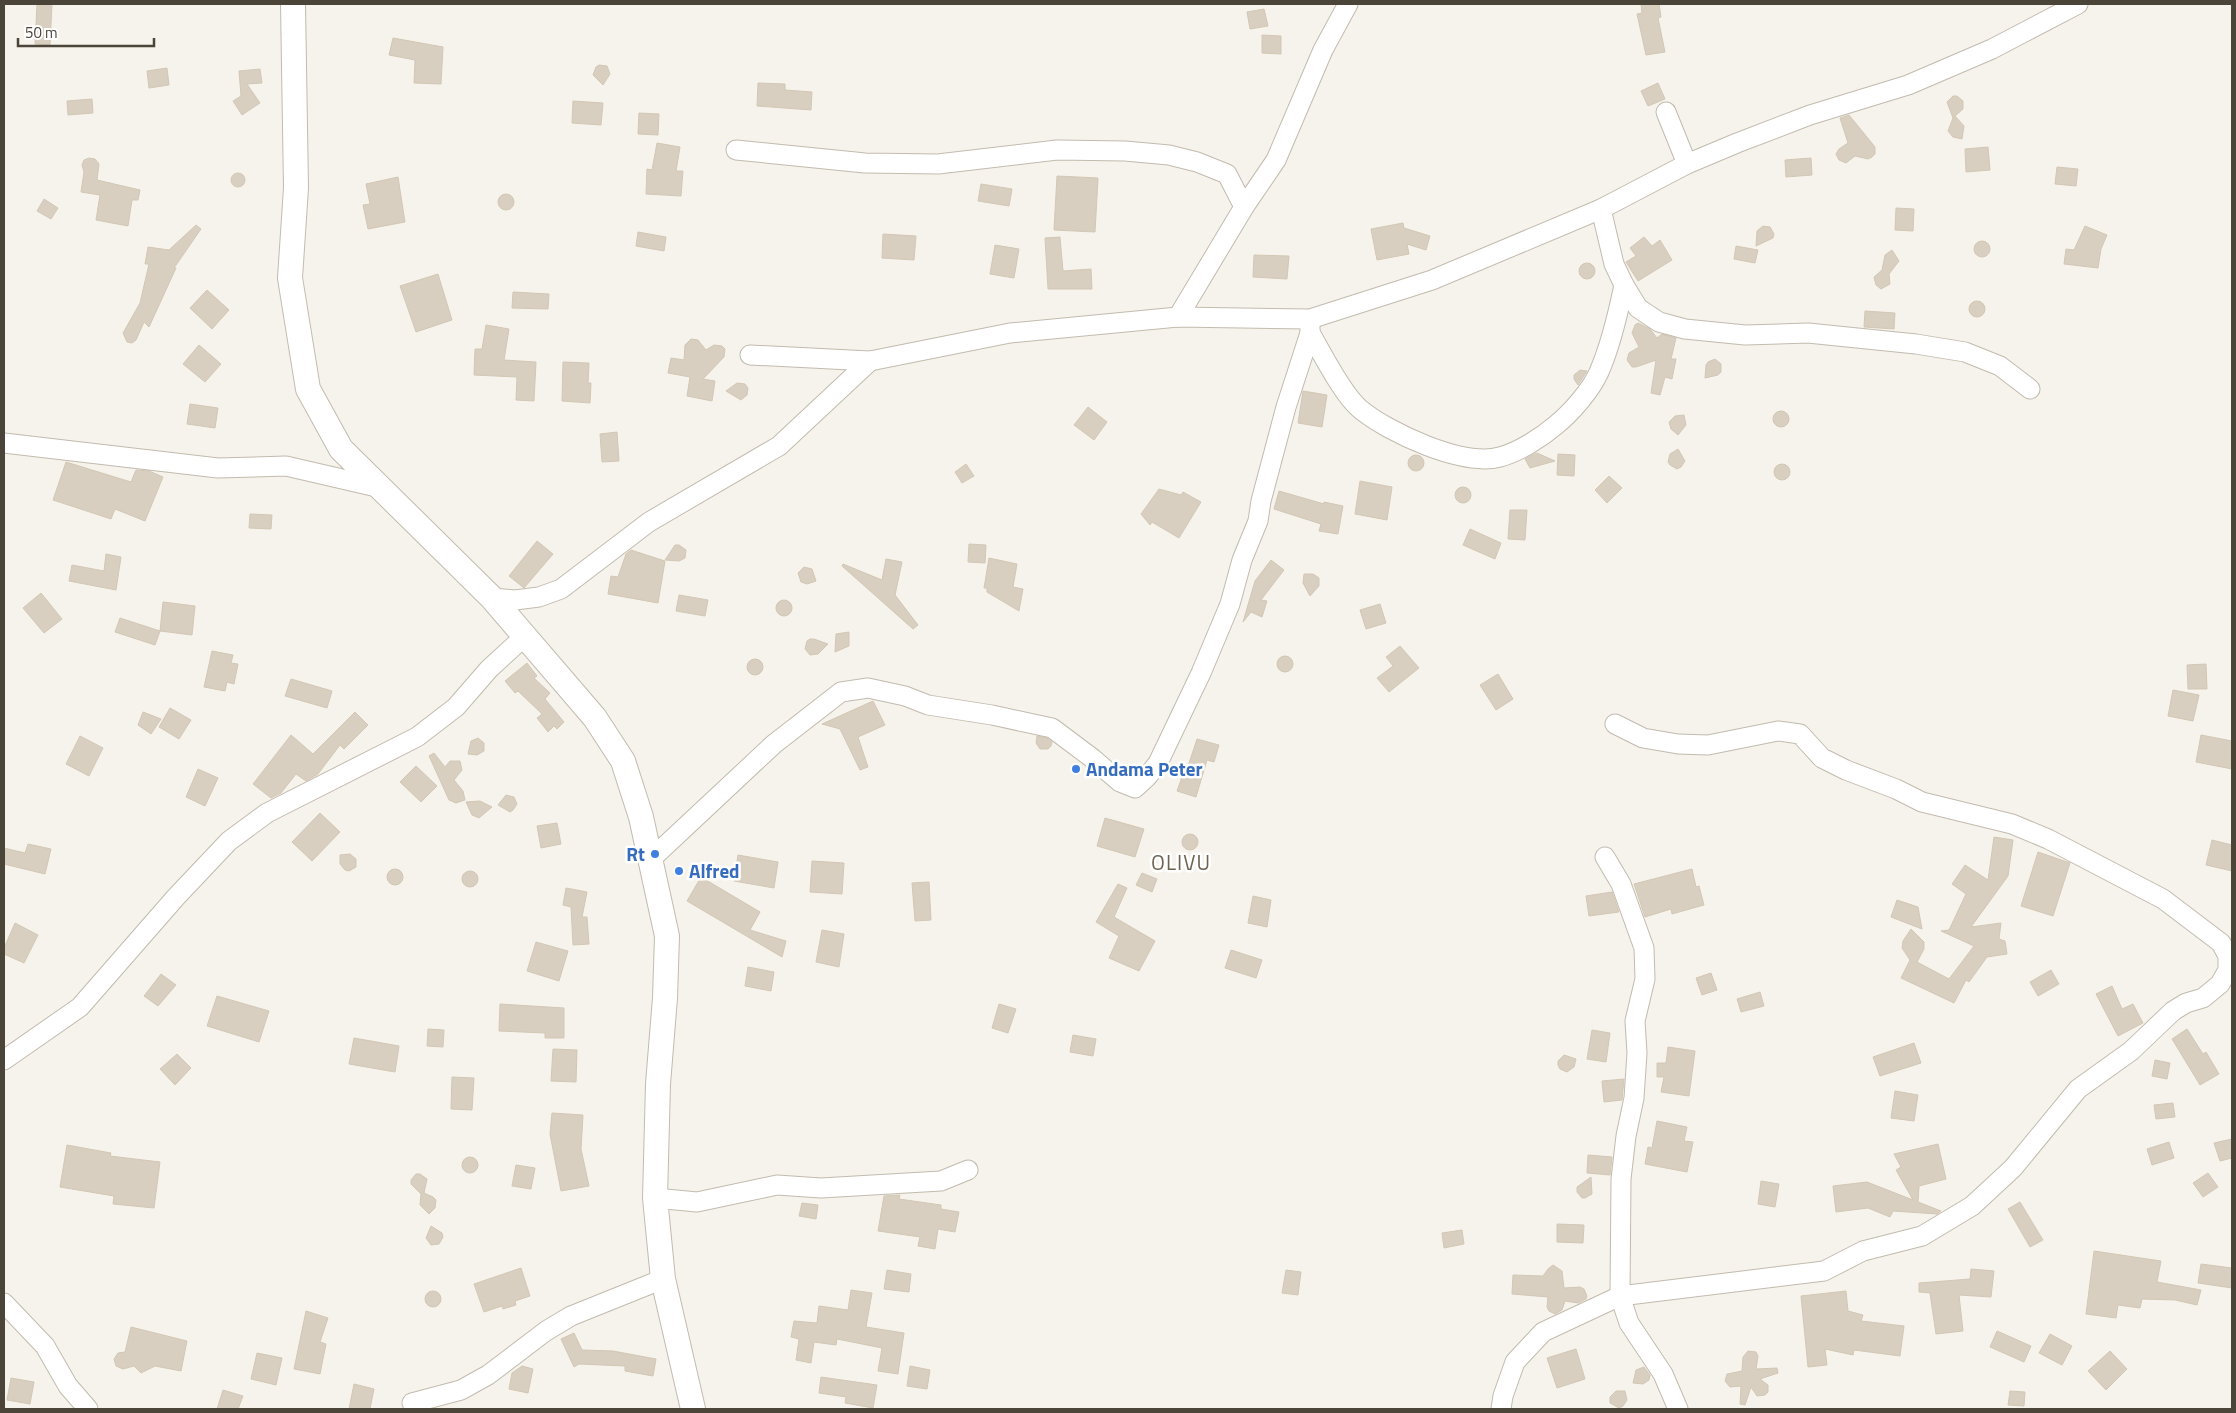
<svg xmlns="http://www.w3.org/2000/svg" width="2236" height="1413" viewBox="0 0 2236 1413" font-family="'Titillium Web',sans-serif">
<rect width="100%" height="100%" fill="#f6f3ec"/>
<g fill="#d8cfc1" stroke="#d3c7b4">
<polygon points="37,4 52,4 50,45 35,44"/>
<polygon points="1641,4 1659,4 1661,17 1658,18 1665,52 1646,55 1637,14 1642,13"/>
<polygon points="1264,9 1268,26 1250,29 1247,12"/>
<polygon points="1262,35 1281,36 1281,54 1262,53"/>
<polygon points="393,38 443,47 441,84 414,83 415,60 389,55"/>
<polygon points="599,65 607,66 610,74 603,85 593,75 596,67"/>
<polygon points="167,68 169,85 149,88 147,71"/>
<polygon points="260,69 262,83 247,84 260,103 242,115 233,101 241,96 239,71"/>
<polygon points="758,83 785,84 785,90 812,92 811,110 757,106"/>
<polygon points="1658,83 1665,99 1648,106 1641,91"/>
<polygon points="1953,96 1957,96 1963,101 1963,109 1955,116 1964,126 1962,139 1953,137 1948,131 1953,118 1947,102"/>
<polygon points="92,99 93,113 68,115 67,101"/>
<polygon points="573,101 603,103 601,125 572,123"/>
<polygon points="639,113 659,114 658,135 638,134"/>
<polygon points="1849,115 1875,147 1875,154 1872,157 1868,159 1855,156 1846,163 1839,160 1836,154 1839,149 1848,143 1840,118"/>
<polygon points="657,143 680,147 676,171 683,171 681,196 646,194 647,169 652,170"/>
<polygon points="1988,147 1990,170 1966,172 1965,149"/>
<polygon points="89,158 95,159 99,164 97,180 140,190 138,200 132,200 128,226 96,220 100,195 81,192 84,172 82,165 84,160"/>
<polygon points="1811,158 1812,175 1786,177 1785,160"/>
<polygon points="2057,167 2078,169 2076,186 2055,184"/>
<circle cx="238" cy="180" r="7"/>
<polygon points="1057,176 1098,178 1095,232 1054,230"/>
<polygon points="398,177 405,222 368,229 363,205 370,204 366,184"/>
<polygon points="981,184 1012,189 1009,206 978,201"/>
<circle cx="506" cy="202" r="8"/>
<polygon points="44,199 58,208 51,219 37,211"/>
<polygon points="1896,208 1914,209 1913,231 1895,230"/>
<polygon points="1403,223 1404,228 1430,236 1426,250 1407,244 1409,254 1377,260 1371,229"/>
<polygon points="196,225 201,229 174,268 176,268 149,327 144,322 136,340 132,343 127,342 123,333 140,303 149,264 145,264 148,247 169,250"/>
<polygon points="1763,226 1770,227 1774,234 1773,238 1756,246 1757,231"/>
<polygon points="2085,226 2107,235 2101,249 2098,268 2064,264 2066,249 2074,250"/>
<polygon points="638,232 666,237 664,251 636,246"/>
<polygon points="883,234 916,236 914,260 882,258"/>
<polygon points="1060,237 1063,271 1091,269 1092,289 1048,289 1045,238"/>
<polygon points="1644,237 1652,246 1660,240 1672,260 1638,281 1626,262 1636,256 1630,248"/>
<circle cx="1982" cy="249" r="8"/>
<polygon points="995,245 1019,249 1014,278 990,274"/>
<polygon points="1736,246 1758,250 1755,263 1734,259"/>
<polygon points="1892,250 1899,261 1889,274 1890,284 1881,289 1876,285 1874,277 1882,270 1885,255"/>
<polygon points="1254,255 1289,256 1287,279 1253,277"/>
<circle cx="1587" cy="271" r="8"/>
<polygon points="438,274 452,320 416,332 400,286"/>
<polygon points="207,290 229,310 212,329 190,308"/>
<polygon points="513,292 549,294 548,309 512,308"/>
<circle cx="1977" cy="309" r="8"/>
<polygon points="1865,311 1895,313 1894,329 1864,327"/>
<polygon points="1638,323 1650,329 1657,338 1662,334 1676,338 1671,359 1676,359 1672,379 1665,377 1660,395 1651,393 1656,360 1636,367 1632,367 1627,360 1629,353 1639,347 1632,333 1635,325"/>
<polygon points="486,325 509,329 504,360 536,362 534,401 516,400 517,377 474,375 475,349 482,349"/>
<polygon points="691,339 698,340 706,350 714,345 722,346 725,349 724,357 703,379 715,381 712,401 687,396 690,377 668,373 671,358 684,360 685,345"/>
<polygon points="199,345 221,364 205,382 183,364"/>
<polygon points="1715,359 1721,364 1721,372 1718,375 1705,378 1706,365 1708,362"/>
<polygon points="563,362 589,363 588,383 591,383 590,403 562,401"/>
<polygon points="1580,370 1587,371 1578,385 1574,379 1574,375"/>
<polygon points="737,383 745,384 748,388 747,395 741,400 726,391"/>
<polygon points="1303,391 1327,395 1322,427 1298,423"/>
<polygon points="190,404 218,408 215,428 187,424"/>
<polygon points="1088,407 1107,422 1094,440 1074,425"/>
<circle cx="1781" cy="419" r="8"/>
<polygon points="1684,415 1686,425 1678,435 1671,429 1669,422 1675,416"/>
<polygon points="617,432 619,461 602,462 600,434"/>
<polygon points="1678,449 1685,461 1681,467 1677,469 1670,465 1668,462 1670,454"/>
<polygon points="1537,453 1555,461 1530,468 1525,459"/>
<polygon points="1558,454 1575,455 1574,476 1557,475"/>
<circle cx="1416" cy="463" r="8"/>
<polygon points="66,462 131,482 136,470 149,471 163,477 145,521 115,509 111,519 53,500"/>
<circle cx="1782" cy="472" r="8"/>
<polygon points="966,464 974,476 962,483 955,472"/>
<polygon points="1609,476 1622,488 1607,503 1595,490"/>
<polygon points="1360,481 1392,487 1387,520 1355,514"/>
<circle cx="1463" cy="495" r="8"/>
<polygon points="1159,489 1181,495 1183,492 1201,502 1179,538 1152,522 1150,525 1141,514"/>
<polygon points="1279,491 1324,504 1324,502 1343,506 1338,534 1319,531 1321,524 1274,509"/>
<polygon points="1510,510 1527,510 1525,540 1508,539"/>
<polygon points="250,514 272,515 271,529 249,528"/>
<polygon points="1470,529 1501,543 1495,559 1463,545"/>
<polygon points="537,541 553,554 524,588 509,576"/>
<polygon points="969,544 986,545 985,563 968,562"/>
<polygon points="675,545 679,545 686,550 685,558 679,561 665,560"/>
<polygon points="631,550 665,561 658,603 608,594 611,576 618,577 626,554"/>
<polygon points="106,554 121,557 116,590 69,581 72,565 104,571"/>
<polygon points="989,558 1017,564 1013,587 1023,589 1019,611 987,592 987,588 984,588"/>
<polygon points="886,559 902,562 895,595 918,625 913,629 842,566 843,564 882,580"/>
<polygon points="1271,560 1284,570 1261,600 1267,601 1262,617 1251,612 1243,622 1255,581"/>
<polygon points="804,567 812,569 816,581 807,584 801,582 798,573"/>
<polygon points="1304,574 1313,574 1319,578 1319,586 1310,596 1303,583"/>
<polygon points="41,593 62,619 44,633 23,608"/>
<polygon points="679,595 708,600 705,616 676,611"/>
<circle cx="784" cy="608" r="8"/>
<polygon points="163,602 195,606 192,635 160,631"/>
<polygon points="1380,604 1386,623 1366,629 1360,610"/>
<polygon points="120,618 160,631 155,645 115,632"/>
<polygon points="849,632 849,646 835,652 836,634"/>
<polygon points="810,639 814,639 828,644 818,654 810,655 805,649 807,641"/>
<polygon points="1400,646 1419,668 1389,692 1377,678 1393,666 1386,657"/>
<polygon points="212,651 233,655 231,663 238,664 234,684 227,682 225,691 204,687"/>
<circle cx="1285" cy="664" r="8"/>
<circle cx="755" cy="667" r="8"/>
<polygon points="527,663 537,676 534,678 550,693 545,699 564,722 557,729 554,726 548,732 537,718 542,714 518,691 515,693 505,681"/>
<polygon points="2206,664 2207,689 2188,689 2187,665"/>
<polygon points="1498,674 1513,699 1496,710 1480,685"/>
<polygon points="291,679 332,691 327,708 285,696"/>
<polygon points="2173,690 2199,695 2193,721 2168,716"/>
<polygon points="873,701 885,725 858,737 868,767 860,770 840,729 822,724"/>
<polygon points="170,708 191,720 179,739 159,727"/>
<polygon points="143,712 161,719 151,734 138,725"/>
<polygon points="355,712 368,725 344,749 340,745 318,774 306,781 296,774 281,793 271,798 253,784 291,735 313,754"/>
<polygon points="2201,735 2232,741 2232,769 2196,762"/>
<polygon points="80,736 103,748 89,776 66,764"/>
<polygon points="1037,736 1047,738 1052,742 1051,746 1048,749 1040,749 1036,743"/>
<polygon points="478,738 484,743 484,751 477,755 468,754 471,741"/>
<polygon points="1197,739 1219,745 1214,762 1207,760 1196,797 1177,791 1182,777 1184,778"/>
<polygon points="434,753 445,767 450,761 460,761 462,770 454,780 463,791 465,800 456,803 449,800 429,756"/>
<polygon points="416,766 437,786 421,802 400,782"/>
<polygon points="198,769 218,778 205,806 186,797"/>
<polygon points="506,795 514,797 517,804 513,810 510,812 498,805"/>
<polygon points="480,801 492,807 479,818 472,815 466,802"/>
<polygon points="320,813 340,832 312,861 292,842"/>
<polygon points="1105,818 1144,829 1135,857 1097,846"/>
<polygon points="557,823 561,844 541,848 537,826"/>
<circle cx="1190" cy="842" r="8"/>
<polygon points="1994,837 2013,840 2008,876 1971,927 2001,923 1999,939 2005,941 2007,954 1987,957 1969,982 1966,980 1954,1003 1901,978 1910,960 1902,948 1903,941 1911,929 1924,942 1924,949 1917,962 1949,979 1974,946 1941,931 1949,930 1966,894 1952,884 1965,865 1988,880"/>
<polygon points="2212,840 2232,845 2232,871 2206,865"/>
<polygon points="28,844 51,849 45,874 4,864 4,848 25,853"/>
<polygon points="2038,852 2070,863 2053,916 2021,906"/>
<polygon points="350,854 356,859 356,867 349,871 345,870 340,864 340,855"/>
<polygon points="738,855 778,862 774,888 734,881"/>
<polygon points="812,861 844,863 842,894 810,892"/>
<circle cx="395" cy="877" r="8"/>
<polygon points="1692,869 1696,887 1699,886 1704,905 1672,914 1671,909 1645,917 1634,884"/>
<circle cx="470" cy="879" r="8"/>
<polygon points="1142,873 1157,879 1152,892 1136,885"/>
<polygon points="701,877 760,912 750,930 786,941 782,957 687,901"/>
<polygon points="929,882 931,920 915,921 912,883"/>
<polygon points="1118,884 1127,888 1114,917 1155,941 1139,971 1109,958 1119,936 1096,922"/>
<polygon points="566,888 587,892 582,917 587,917 589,944 573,945 571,907 563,905"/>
<polygon points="1612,892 1619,912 1589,916 1586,896"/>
<polygon points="1253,896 1271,900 1267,927 1248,923"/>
<polygon points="1897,900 1918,907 1922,929 1891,917"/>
<polygon points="15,923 38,935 24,963 4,954 4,948"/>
<polygon points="822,930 844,934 839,967 816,962"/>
<polygon points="536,942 568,951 559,981 527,971"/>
<polygon points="1231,950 1262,960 1256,978 1225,968"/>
<polygon points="748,967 774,972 771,991 745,986"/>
<polygon points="2051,970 2059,984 2038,996 2030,982"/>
<polygon points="1711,973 1717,990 1702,995 1696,978"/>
<polygon points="161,974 176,985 158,1006 144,996"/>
<polygon points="2112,986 2122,1009 2133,1004 2143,1023 2118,1036 2096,994"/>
<polygon points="1760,992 1764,1006 1741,1012 1737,999"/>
<polygon points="217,996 269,1011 259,1042 207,1026"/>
<polygon points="500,1004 564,1008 564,1038 545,1038 545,1033 499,1031"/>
<polygon points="999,1004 1016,1009 1008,1033 992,1028"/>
<polygon points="428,1029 444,1030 443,1047 427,1046"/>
<polygon points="2187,1029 2203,1054 2206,1052 2219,1074 2200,1085 2172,1039"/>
<polygon points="1592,1030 1610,1033 1606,1062 1587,1059"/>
<polygon points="1073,1035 1096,1039 1093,1056 1070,1052"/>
<polygon points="354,1038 399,1046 395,1072 349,1064"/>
<polygon points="1914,1043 1921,1063 1880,1076 1873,1057"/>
<polygon points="1668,1047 1695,1051 1689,1096 1661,1092 1664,1077 1657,1077 1657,1063 1666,1063"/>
<polygon points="553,1049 577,1050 576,1082 551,1081"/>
<polygon points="177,1054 191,1068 175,1085 160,1069"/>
<polygon points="1564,1055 1576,1059 1574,1067 1567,1072 1560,1069 1558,1065 1558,1061"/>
<polygon points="2155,1060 2170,1063 2167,1079 2152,1076"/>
<polygon points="452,1077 474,1078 472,1110 451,1109"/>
<polygon points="1624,1079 1622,1100 1604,1102 1602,1081"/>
<polygon points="1895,1091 1918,1095 1914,1121 1891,1118"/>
<polygon points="2173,1103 2175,1117 2156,1119 2154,1105"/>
<polygon points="552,1113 583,1115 581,1149 589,1186 561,1191 550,1134"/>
<polygon points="1657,1121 1687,1127 1684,1141 1693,1142 1687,1172 1645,1164 1648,1147 1652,1148"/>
<polygon points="2232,1139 2232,1158 2220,1161 2214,1143"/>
<polygon points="2169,1142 2174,1158 2152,1165 2147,1149"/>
<polygon points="1938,1144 1946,1179 1919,1186 1918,1202 1941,1211 1937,1214 1893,1211 1890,1217 1868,1208 1836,1212 1833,1186 1867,1182 1913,1200 1896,1170 1901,1167 1894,1154"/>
<polygon points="67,1145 111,1153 110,1156 160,1162 154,1208 113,1204 114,1196 60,1187"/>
<polygon points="1588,1155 1612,1157 1610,1175 1587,1173"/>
<circle cx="470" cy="1165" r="8"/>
<polygon points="516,1165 535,1168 531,1189 512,1186"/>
<polygon points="2208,1173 2218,1187 2203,1197 2193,1183"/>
<polygon points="416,1174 420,1174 427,1179 424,1193 433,1197 436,1200 435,1208 429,1214 420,1205 421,1194 411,1184 411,1180"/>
<polygon points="1591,1177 1592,1194 1585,1198 1582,1198 1577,1192 1577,1187"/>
<polygon points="1761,1181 1779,1184 1775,1207 1758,1204"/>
<polygon points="900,1195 899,1199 941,1205 941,1209 959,1212 955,1232 938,1229 935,1249 918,1246 920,1237 878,1231 884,1196"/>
<polygon points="2020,1202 2043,1240 2030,1247 2008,1209"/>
<polygon points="802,1203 818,1205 816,1219 799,1216"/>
<polygon points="1557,1224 1584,1225 1583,1243 1557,1242"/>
<polygon points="431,1226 442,1233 443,1237 439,1244 431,1245 426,1238"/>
<polygon points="1462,1230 1464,1244 1444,1248 1442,1233"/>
<polygon points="2094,1251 2161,1261 2157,1282 2201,1290 2197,1305 2175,1300 2142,1299 2140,1308 2118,1305 2116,1318 2086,1314"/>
<polygon points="2201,1264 2232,1268 2232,1288 2198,1283"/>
<polygon points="1553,1265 1562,1271 1564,1288 1580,1287 1584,1289 1587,1296 1586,1299 1578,1303 1565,1301 1562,1310 1555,1314 1549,1311 1547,1307 1548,1297 1512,1294 1513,1275 1543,1276 1548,1269"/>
<polygon points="521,1268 530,1296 515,1301 516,1305 503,1309 502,1306 484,1312 474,1284"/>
<polygon points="1971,1269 1994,1271 1991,1297 1959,1295 1963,1331 1936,1334 1930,1293 1919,1292 1919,1283 1970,1279"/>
<polygon points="887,1270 911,1274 909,1292 884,1289"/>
<polygon points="1286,1270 1301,1272 1298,1295 1282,1293"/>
<polygon points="851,1290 872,1293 866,1327 904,1333 898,1374 878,1371 882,1348 837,1339 836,1345 814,1342 811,1363 796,1360 799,1339 791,1337 794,1321 817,1323 819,1306 848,1310"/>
<circle cx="433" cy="1299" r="8"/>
<polygon points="1846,1291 1848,1311 1863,1315 1861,1321 1904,1326 1900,1356 1854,1350 1853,1355 1825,1349 1827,1365 1808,1367 1801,1296"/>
<polygon points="306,1311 328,1318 320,1342 326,1344 320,1374 294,1369"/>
<polygon points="131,1327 187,1341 181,1371 155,1366 141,1373 134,1366 123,1369 116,1366 114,1359 118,1353 125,1352"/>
<polygon points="1997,1331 2031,1346 2024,1362 1990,1347"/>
<polygon points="574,1333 582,1350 613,1351 656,1359 653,1376 625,1371 625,1366 579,1364 574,1367 561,1339"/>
<polygon points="2050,1334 2072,1346 2062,1365 2039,1353"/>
<polygon points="1576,1349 1585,1379 1557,1388 1547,1358"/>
<polygon points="1748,1351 1756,1352 1758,1356 1756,1369 1777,1368 1778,1373 1760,1379 1768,1385 1768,1392 1765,1395 1757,1396 1751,1387 1745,1405 1740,1404 1741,1386 1730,1387 1725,1381 1727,1374 1742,1371 1743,1357"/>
<polygon points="2110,1351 2127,1369 2106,1390 2088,1371"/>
<polygon points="257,1353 282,1358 276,1385 251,1379"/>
<polygon points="522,1366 533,1369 528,1393 509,1389 512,1373"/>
<polygon points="910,1366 930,1370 927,1389 907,1386"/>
<polygon points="1644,1367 1650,1375 1649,1380 1643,1384 1633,1383 1636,1370"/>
<polygon points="821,1377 877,1385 873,1408 845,1403 846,1397 819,1393"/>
<polygon points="11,1378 34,1382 30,1404 7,1400"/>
<polygon points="354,1384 374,1389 370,1409 349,1409"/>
<polygon points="223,1390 243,1396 238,1409 217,1409"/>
<polygon points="1616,1391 1625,1391 1627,1400 1623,1406 1619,1408 1610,1403 1610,1397"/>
<polygon points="2010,1391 2025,1392 2024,1406 2008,1405"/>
</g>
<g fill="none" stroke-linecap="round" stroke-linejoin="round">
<g stroke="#c2bbae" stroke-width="21">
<g id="minor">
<polyline points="1666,112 1687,164"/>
<polyline points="736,150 865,163 938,164 1057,150 1125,151 1169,155 1197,162 1227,174 1244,207"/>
<polyline points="1601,209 1614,264 1624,285 1638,308 1659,322 1685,329 1745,335 1808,333 1916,344 1965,352 2000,366 2030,389"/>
<polyline points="1178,317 1244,207 1276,160 1323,50 1348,4"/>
<path d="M1310 333C1322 353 1343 395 1360 409 1389 433 1463 467 1500 457 1519 452 1542 437 1556 425 1571 413 1591 390 1599 372 1611 345 1618 314 1624 285"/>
<polyline points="750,355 870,361 1010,333 1178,317 1310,319 1432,280 1601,209 1687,164 1737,143 1810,115 1908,85 1992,49 2078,4"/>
<polyline points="4,443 218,468 286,466 381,488"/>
<polyline points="492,598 515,600 539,597 561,589 649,522 779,446 870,361"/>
<polyline points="1605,857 1621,884 1644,948 1645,979 1635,1021 1637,1053 1634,1098 1626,1136 1621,1179 1620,1296 1629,1323 1663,1374 1678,1409"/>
<polyline points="650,860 774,744 841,692 868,688 905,696 928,705 992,715 1052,728 1092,758 1120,782 1135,788 1147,777 1158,763 1201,673 1230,604 1242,560 1258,521 1261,501 1286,407 1310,333 1310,319"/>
<polyline points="4,1060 80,1007 176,897 229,841 267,813 417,737 456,707 489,669 525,636"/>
<polyline points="655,1198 697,1202 777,1185 821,1188 941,1181 968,1170"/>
<polyline points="4,1303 45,1346 68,1386 88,1409"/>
<polyline points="412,1403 461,1390 488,1375 546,1331 571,1316 663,1279"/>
<polyline points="1501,1409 1503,1396 1515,1362 1543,1332 1620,1296 1824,1271 1863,1251 1922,1236 1972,1206 2013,1168 2078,1089 2131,1051 2173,1011 2186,1003 2203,998 2220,984 2228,970 2228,956 2221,943 2163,899 2048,839 2012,824 1922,802 1896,789 1846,770 1822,758 1800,734 1778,731 1708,745 1678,744 1643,738 1615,724"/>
</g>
</g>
<g stroke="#c2bbae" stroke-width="26">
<polyline id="tertiary" points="293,4 296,188 290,278 308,389 341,449 492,598 595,718 623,761 641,817 667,936 665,998 658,1084 655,1198 663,1279 693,1409"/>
</g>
<use href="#minor" stroke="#fff" stroke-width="19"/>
<use href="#tertiary" stroke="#fff" stroke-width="24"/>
</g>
<g fill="#3f7fe0" stroke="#fff" stroke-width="2">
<circle cx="1076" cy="769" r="5"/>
<circle cx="655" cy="854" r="5"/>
<circle cx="679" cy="871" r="5"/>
</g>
<g text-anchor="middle" stroke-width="5" stroke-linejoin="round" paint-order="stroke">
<g font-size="19" font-weight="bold" fill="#366cbe" stroke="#fff" text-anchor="start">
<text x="1086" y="776">Andama Peter</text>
<text x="645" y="861" text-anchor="end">Rt</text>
<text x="689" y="878">Alfred</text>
</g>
<g font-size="21" letter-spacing="1" fill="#6e6250" stroke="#fff">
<text x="1181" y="870">OLIVU</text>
</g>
</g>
<rect width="2236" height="1413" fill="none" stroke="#4b4439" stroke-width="10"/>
<path d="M18 38v8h136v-8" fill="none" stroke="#4b4439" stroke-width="2.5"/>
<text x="25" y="38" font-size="15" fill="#4b4439" stroke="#ffffff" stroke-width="4" paint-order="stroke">50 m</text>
</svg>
